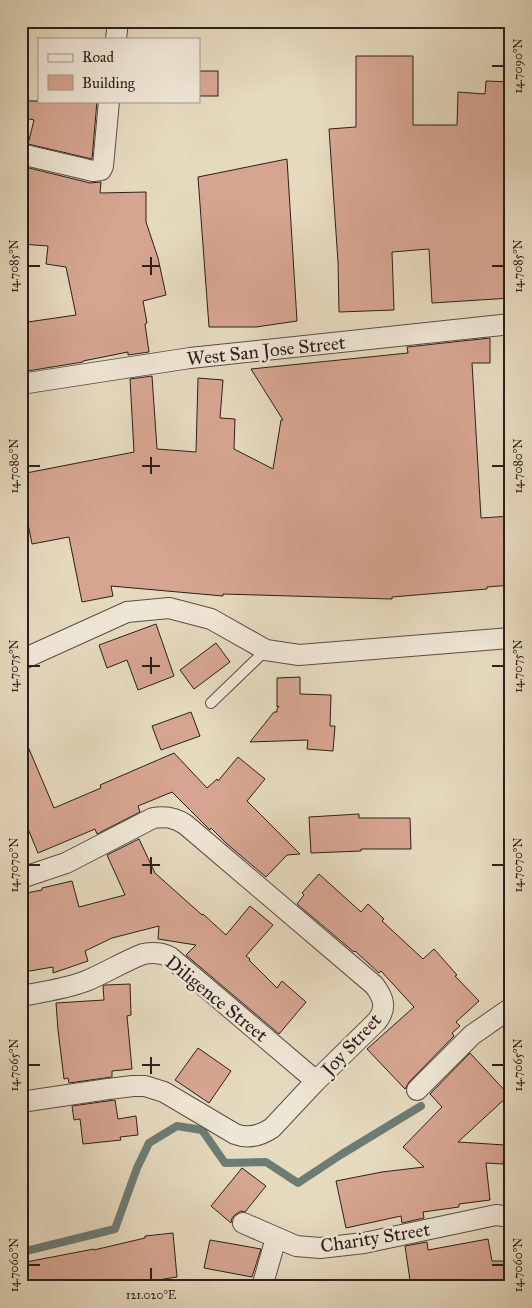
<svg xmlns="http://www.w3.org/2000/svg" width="532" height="1308" viewBox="0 0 532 1308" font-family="'IM FELL Great Primer',serif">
<rect width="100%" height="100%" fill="#e5d9be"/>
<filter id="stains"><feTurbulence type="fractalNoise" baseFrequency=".004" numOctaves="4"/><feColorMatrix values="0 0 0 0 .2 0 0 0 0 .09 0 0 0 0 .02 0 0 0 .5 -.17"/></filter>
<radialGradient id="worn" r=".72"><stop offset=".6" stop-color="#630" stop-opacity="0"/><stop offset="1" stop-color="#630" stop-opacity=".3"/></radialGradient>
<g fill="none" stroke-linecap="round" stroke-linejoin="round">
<polyline stroke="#6c7c75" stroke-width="8" points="26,1251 115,1229 137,1168 149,1143 177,1126 202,1130 225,1163 266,1162 298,1183 342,1154 421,1106"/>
</g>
<g fill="#d6a591" stroke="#2c201b">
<polygon points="356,56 413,56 413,125 457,125 458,92 485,94 486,81 511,82 511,298 432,303 429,249 392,252 394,310 339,312 338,262 329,129 356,127"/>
<rect x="199" y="71" width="19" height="25"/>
<polygon points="21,101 97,101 92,159 28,144 34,120 21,117"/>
<polygon points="287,159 297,321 256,327 209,327 198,177"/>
<polygon points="25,167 90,183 101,182 100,193 146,192 146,222 158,258 166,295 143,301 147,323 145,324 149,352 128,355 128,352 83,361 83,362 21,372 21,323 76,315 66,267 46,264 48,246 21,244 21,189"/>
<polygon points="490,338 490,363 472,363 481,518 511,516 511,585 487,587 487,589 392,597 392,599 223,594 223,596 111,586 113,596 82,602 69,537 32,544 21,488 21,474 134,452 130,379 152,376 157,449 196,452 198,378 223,380 220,418 235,419 234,449 273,469 281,420 283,420 251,369 408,353 407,347"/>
<polygon points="156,624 174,676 138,690 127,660 107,668 99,645"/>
<polygon points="216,643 230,662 194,689 180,670"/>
<polygon points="300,677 300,694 331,695 330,726 335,726 333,751 307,749 308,740 250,742 274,712 277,712 277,709 279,706 277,707 277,678"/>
<polygon points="191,712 200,736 161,750 152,726"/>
<polygon points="21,730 54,808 101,788 100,785 174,753 207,788 217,779 218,781 238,757 265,779 247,801 300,854 287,855 266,877 226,843 211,828 210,830 172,792 138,806 140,812 97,834 95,829 38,853 21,812"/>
<polygon points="359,814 359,818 410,818 411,849 361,849 361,851 311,853 309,817"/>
<polygon points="139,839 155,873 202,915 203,914 226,935 250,906 273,925 246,956 250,959 249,960 277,988 282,981 306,1002 279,1034 186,955 196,945 158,939 159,926 112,938 85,951 88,961 53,973 53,967 24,972 21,958 21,894 42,890 42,888 72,881 79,907 125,895 107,855"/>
<polygon points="319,874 361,912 368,904 384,919 382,921 423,959 434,949 457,975 455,976 479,1001 456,1022 460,1026 452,1033 454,1036 409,1082 405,1089 367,1049 414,1007 381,971 379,973 355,951 354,952 297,904 304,895 302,893"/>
<polygon points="130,984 131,1015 127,1016 132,1069 112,1071 112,1077 69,1083 68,1078 64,1079 58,1030 56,1003 104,1000 103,986 105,985"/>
<polygon points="198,1048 231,1071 209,1103 175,1080"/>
<polygon points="470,1053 509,1095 458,1142 505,1145 503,1164 486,1163 490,1200 459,1204 459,1207 423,1212 424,1218 402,1223 401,1216 346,1228 336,1181 382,1172 424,1167 403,1147 442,1107 430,1094"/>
<polygon points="115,1100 118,1119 136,1116 138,1135 120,1137 121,1140 83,1144 80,1119 74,1120 72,1106"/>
<polygon points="242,1168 266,1186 245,1212 241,1211 236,1214 232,1218 231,1223 211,1206"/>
<polygon points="173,1233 177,1277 164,1279 130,1287 21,1287 21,1263 94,1249 94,1250 145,1238 145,1236"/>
<polygon points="488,1239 492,1261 511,1261 511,1286 465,1287 465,1282 424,1287 411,1287 405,1246 427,1242 428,1250"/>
<polygon points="210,1240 261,1249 252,1277 204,1268"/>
</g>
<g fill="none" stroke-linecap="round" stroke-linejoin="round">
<g stroke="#5a4e44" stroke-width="12">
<polyline id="lane" points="211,703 266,650"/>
</g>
<g stroke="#5a4e44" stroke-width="22">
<g id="street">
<polyline points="116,39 118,21"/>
<polyline points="21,154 93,171 101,170 103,166 109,101"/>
<polyline points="21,384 190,358 511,324"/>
<polyline points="21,660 127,612 169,608 211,619 266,650 299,655 511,638"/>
<path d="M21 878 66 863 153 818C165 816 175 817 186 825L374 985C384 998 387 1008 377 1021L316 1081 272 1128C260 1136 248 1139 235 1134L164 1092 145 1086H133L108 1089 21 1102"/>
<path d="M21 996C43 992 65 989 86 981 105 973 123 962 143 954 153 952 161 952 170 957L316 1081"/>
<polyline points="417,1090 472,1035 511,1008"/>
<polyline points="243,1223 296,1246 320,1248 364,1243 496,1215 511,1217"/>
<polyline points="262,1287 276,1238"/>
</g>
</g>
<use href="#lane" stroke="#eee6d5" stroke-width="10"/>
<use href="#street" stroke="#eee6d5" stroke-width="20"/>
</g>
<path fill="none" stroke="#2c201b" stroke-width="2" d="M492 66H504M151 257V275M28 266H40M142 266H160M492 266H504M151 457V474M28 466H40M142 466H160M492 466H504M151 657V674M28 666H40M142 666H160M492 666H504M151 857V874M28 865H40M142 865H160M492 865H504M151 1057V1074M28 1065H40M142 1065H160M492 1065H504M28 1265H40M492 1265H504M151 1268V1280"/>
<g text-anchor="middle" stroke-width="5" stroke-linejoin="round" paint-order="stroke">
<g font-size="19" fill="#2c201b" stroke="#eee6d5">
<text transform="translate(266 350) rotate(-6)" y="7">West San Jose Street</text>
<text transform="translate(217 998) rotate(39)" y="7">Diligence Street</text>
<text transform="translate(351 1044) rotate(-47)" y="7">Joy Street</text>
<text transform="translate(375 1237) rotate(-9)" y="7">Charity Street</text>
</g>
</g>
<rect width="532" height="1308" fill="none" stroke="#e5d9be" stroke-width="55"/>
<rect x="38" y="38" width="162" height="65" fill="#eee6d5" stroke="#a0978b"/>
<rect x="48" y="54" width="25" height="8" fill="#eee6d5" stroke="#a0978b"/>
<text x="82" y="62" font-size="15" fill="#2c201b">Road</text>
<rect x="48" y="75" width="25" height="15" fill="#d6a591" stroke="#a0978b"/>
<text x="82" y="88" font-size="15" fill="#2c201b">Building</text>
<rect x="28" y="28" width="476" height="1252" fill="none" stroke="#2c201b" stroke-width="2"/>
<g font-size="12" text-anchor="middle" fill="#2c201b">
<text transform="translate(518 66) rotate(-90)" y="4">14.7090°N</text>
<text transform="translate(14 266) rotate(-90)" y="4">14.7085°N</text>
<text transform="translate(518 266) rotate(-90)" y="4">14.7085°N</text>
<text transform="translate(14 466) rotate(-90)" y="4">14.7080°N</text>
<text transform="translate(518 466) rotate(-90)" y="4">14.7080°N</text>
<text transform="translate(14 666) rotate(-90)" y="4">14.7075°N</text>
<text transform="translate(518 666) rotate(-90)" y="4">14.7075°N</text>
<text transform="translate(14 865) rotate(-90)" y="4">14.7070°N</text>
<text transform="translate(518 865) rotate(-90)" y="4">14.7070°N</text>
<text transform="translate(14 1065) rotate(-90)" y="4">14.7065°N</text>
<text transform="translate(518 1065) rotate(-90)" y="4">14.7065°N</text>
<text transform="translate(14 1265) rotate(-90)" y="4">14.7060°N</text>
<text transform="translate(518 1265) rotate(-90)" y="4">14.7060°N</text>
<text x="151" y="1299">121.020°E</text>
</g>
<rect width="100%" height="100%" filter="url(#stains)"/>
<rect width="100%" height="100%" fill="url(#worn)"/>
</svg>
